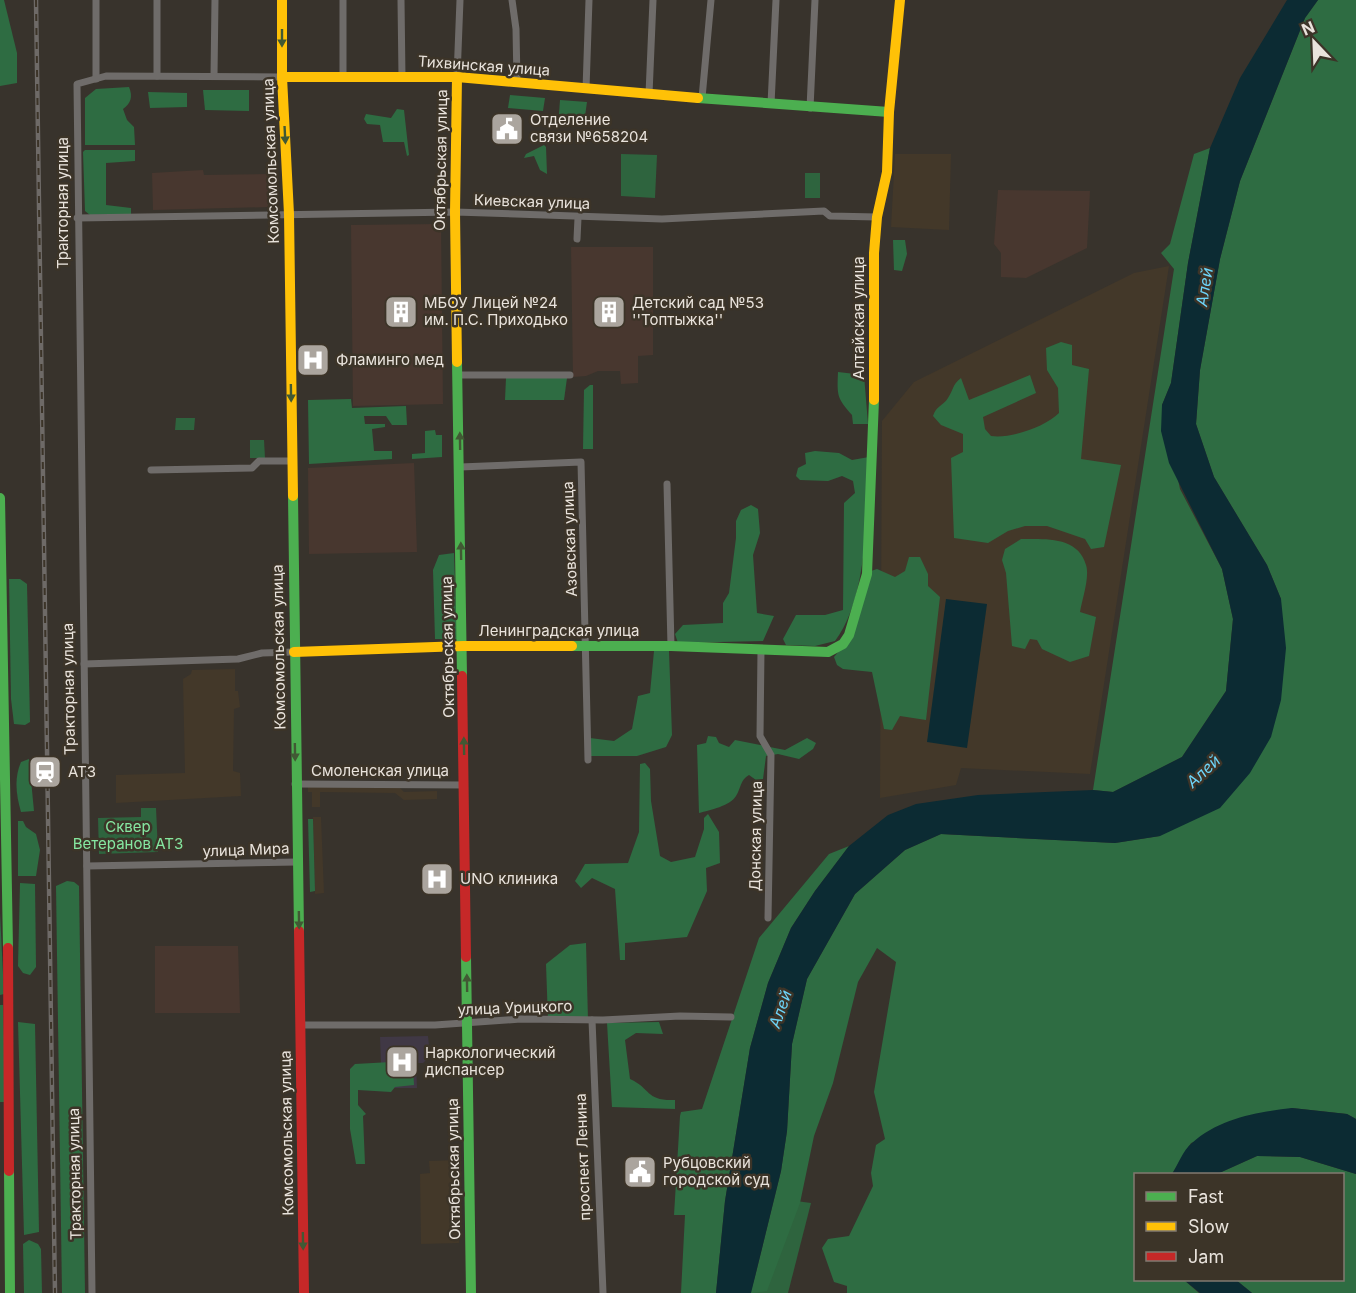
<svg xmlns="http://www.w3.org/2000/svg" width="1356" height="1293" viewBox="0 0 1356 1293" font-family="Inter,sans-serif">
<rect width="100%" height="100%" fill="#38332c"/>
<g fill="#433829">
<polygon points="895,154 951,154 949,230 891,227"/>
<polygon points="1169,266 1090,774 961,768 956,785 880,798 882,421 914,382 1134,273"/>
<polygon points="235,669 235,691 238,691 240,707 234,709 233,771 240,773 241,796 116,803 116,775 185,773 183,679 191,674 192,670"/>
<polygon points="308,786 398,786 404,792 437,791 437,799 404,800 395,793 320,792 320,807 312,807 312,792 308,792"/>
<polygon points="313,817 321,817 324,893 315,894"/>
<polygon points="458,1160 459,1243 421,1244 420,1174 430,1173 429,1161"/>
</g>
<g fill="#48372f">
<polygon points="203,170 204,175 268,174 269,207 153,210 152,173"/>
<polygon points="998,190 1090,191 1087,248 1026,278 1001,277 1001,253 994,244"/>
<polygon points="441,224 443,404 353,406 351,225"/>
<polygon points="571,247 653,247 653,355 638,356 638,383 621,384 620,371 598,371 586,376 573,377"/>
<polygon points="414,463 417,552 309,554 308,468"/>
<polygon points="155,946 238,946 240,1013 155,1013"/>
</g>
<polygon fill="#403845" points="428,1036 430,1056 423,1063 416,1063 417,1088 382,1088 380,1037"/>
<g fill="#2e643e">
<polygon points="621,154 657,155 655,198 621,196"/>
<rect x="805" y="173" width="15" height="25"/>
<polygon points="176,418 195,418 194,430 175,430"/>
<polygon points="250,440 264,440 265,458 250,458"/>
<polygon points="141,808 156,808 158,852 99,854 98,818 141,817"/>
<polygon points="781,1199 811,1203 788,1293 750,1293"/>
</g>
<g fill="#2e6c42">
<polygon points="0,0 4,0 17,53 17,83 0,86"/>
<polygon points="1318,0 1356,0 1356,1119 1347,1114 1292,1108 1191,1143 1172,1174 1136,1174 1136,1280 1184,1280 1199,1293 847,1293 847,1286 834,1282 822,1248 828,1239 849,1236 873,1186 871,1173 876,1145 885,1139 874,1092 896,962 877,948 858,982 833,1083 814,1136 800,1203 767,1291 751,1293 781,1171 787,1131 792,1044 807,979 855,894 905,850 941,834 1115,843 1160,836 1281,599 1267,565 1214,477 1196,424 1200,370 1220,259 1240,181 1305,18"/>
<path d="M129 87C133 97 131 103 123 109L127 120 134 127 135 145H85V98L96 89Z"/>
<polygon points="203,90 249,90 249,111 205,110"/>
<polygon points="148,92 187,93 187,107 150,108"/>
<polygon points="510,95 545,98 543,111 508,108"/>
<polygon points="560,100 587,102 585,116 559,114"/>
<polygon points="397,109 404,110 409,155 407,156 404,142 383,142 380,125 367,124 364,119 366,114 391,118"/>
<polygon points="544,145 546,147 547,174 540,170 534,156 524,158 526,154"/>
<polygon points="1210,148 1188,263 1171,383 1162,405 1180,489 1222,569 1233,619 1226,691 1182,757 1113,792 1093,790 1174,269 1161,253 1170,244 1194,154"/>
<polygon points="85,150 135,150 135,161 106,163 106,205 131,208 131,214 90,215 85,211 83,152"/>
<polygon points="893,240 905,240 907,254 902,271 894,270"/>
<path d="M1061 342 1072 345V365L1089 369 1081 459 1121 465 1104 547 1091 549 1085 539 1047 526H1025L1008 531 988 543 954 538 951 458 963 452V434L941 425 933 416C936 406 943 406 948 398 954 389 952 385 961 378L969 400 1030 375 1036 393 983 417 985 429 991 436C1010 439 1045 427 1059 413L1058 388 1047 370 1046 348Z"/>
<path d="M838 372 864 375 868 424H853L852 415C837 398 837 396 838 372Z"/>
<polygon points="506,378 567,378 564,400 505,400"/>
<polygon points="590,385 593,385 593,449 583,449 584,390"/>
<polygon points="351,399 352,408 406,406 407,425 392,425 386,416 364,416 365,424 385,424 385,427 372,429 374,451 392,451 392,459 309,464 308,400"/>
<polygon points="435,430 436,435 442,435 442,457 412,459 412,454 425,453 425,431"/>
<path d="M815 451 839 453 852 460 869 457C866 512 869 596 835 641L815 646 786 645 783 639 796 615H825L843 610 844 503 855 493 853 481 842 476 828 481 800 480 796 476 798 468 806 464 805 453Z"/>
<polygon points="751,505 758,509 760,533 753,555 757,613 774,616 763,641 678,643 675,634 683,625 723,623 723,603 729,593 736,538 736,521 741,510"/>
<path d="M1021 539C1045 539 1078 536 1086 565 1090 577 1082 600 1080 612L1096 617 1089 656 1070 662 1042 649 1037 640 1030 639 1025 649 1012 646 1006 573 1002 560 1005 549Z"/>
<polygon points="454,553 457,639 435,639 433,570 439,555"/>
<polygon points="909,557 920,557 928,574 928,586 940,597 926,720 900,716 892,730 884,729 872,672 843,669 837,665 834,657 849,639 871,571 877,569 895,577 905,571"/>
<polygon points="9,579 20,579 27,584 30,722 25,725 14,724 11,699"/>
<polygon points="654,651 669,651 672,735 666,747 637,756 591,756 590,738 614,741 632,729 638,696 650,693"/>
<path d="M708 736 716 737 719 743 729 747 735 740 785 750 807 738 816 743 813 749 799 759 778 754 766 756 763 779 756 780 749 775C740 780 741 788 736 796 730 806 710 810 699 813L697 745 706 743Z"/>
<path d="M29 759 34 811 21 812C16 795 14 778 21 762Z"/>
<polygon points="645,763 650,769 651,801 660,856 671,862 695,857 704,829 704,818 708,814 719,832 720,863 706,868 707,891 687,937 625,943 625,960 620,960 615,889 592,878 581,888 575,881 585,864 628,863 639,832 640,764"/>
<polygon points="308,819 313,819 315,891 310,892"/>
<polygon points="18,821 23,821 26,827 36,834 40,850 36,876 18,876"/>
<polygon points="849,846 815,891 791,928 768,983 750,1048 725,1201 716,1293 681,1293 685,1215 674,1215 680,1116 681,1112 702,1109 759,938 829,854"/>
<polygon points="67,881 74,882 79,886 85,1293 62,1293 56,886"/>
<polygon points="20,883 35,884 36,967 30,975 23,973 18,966"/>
<polygon points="0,913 4,994 0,995"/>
<polygon points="586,943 588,1020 548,1020 546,964 570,945"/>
<polygon points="0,1005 3,1005 6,1102 0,1102"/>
<polygon points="18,1022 35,1024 39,1232 24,1235"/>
<path d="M659 1022 663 1034 636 1033 625 1040 630 1079C652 1089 645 1101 675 1100V1109L612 1107 607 1023Z"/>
<polygon points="391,1062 413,1068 414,1085 395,1087 391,1092 358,1090 358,1105 366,1114 363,1116 365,1164 356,1164 350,1129 350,1069 355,1064"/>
<polygon points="1257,1156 1300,1157 1356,1174 1356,1293 1252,1293 1236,1280 1342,1280 1342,1174 1217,1174"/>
<polygon points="29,1240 38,1244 41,1249 42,1293 24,1293 23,1244"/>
</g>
<g fill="#0c2b33">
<polygon points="1287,0 1318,0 1305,18 1240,181 1220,259 1200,370 1196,424 1214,477 1267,565 1281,599 1286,648 1281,700 1271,737 1250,773 1220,808 1160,836 1115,843 941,834 905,850 855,894 807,979 792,1044 787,1131 781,1171 751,1293 716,1293 725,1201 750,1048 768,983 791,928 815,891 849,846 888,815 916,804 978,795 1093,790 1113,792 1182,757 1226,691 1233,619 1222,569 1169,463 1161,431 1162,405 1171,383 1188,263 1210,148 1240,78"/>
<polygon points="946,599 987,604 967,748 927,742"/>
<path d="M1292 1108 1347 1114 1356 1119V1174L1300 1157 1257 1156 1217 1174H1172C1178 1165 1183 1150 1192 1143 1219 1118 1258 1112 1292 1108Z"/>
<polygon points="1184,1280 1236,1280 1252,1293 1200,1293"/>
</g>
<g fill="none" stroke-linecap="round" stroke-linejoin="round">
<g stroke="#6f6c6a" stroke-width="7">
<polyline points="401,0 402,77"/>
<polyline points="512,0 516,29 517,82"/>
<polyline points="157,76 157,0"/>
<polyline points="214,76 215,0"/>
<polyline points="343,76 343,0"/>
<polyline points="457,77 460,0"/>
<polyline points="96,79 96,0"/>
<polyline points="586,89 589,0"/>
<polyline points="649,94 653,0"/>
<polyline points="702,98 711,0"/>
<polyline points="771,104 776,0"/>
<polyline points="810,108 815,0"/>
<polyline points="77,218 455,212 662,219 824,211 830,216 877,217"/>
<polyline points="577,239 578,218"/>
<polyline points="458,375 570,375"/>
<polyline points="460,467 581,462 588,760"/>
<polyline points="151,470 252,468 259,461 291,461"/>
<polyline points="667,484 671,646"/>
<polyline points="761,650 760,736 771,755 768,918"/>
<polyline points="84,664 238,659 262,653 294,652"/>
<polyline points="295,784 464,785"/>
<polyline points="87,866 297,862"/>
<polyline points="592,1020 603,1293"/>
<polyline points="300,1025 435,1025 521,1019 603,1020 680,1016 731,1017"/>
<polyline points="92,1293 77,84 106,76 282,77"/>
</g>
<g stroke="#4caf50" stroke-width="10">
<polyline points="698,98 889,112"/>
<polyline points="457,362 462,676"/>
<polyline points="293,496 299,931"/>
<polyline points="0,498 8,948"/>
<polyline points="572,646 671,646 828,652 843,644 849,635 867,574 874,400"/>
<polyline points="466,957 471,1293"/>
<polyline points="9,1171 10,1293"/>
</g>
<g stroke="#ffc107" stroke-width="10">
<polyline points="282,0 282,77 289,214 293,496"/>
<polyline points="282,77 457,77 698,98"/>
<polyline points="457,77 455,212 457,362"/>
<polyline points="874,400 874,253 877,217 887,172 889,112 900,0"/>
<polyline points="294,652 463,646 572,646"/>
</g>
<g stroke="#c62828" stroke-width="10">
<polyline points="462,676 466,957"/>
<polyline points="299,931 304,1293"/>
<polyline points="8,948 9,1171"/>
</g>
<g stroke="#6e6a67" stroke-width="4.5">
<polyline id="rail" points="36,0 55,1293"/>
</g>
<use href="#rail" stroke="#3c3428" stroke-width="2" stroke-dasharray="7" stroke-linecap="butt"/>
</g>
<defs><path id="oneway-solid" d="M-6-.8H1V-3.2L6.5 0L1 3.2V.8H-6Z" transform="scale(1.5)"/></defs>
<g fill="#415934">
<use href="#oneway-solid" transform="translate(282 38) rotate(90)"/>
<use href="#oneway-solid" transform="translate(285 135) rotate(87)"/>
<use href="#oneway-solid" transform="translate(291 393) rotate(89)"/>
<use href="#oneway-solid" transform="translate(460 441) rotate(-91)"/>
<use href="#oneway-solid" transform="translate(461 551) rotate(-91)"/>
<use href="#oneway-solid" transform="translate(464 746) rotate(-91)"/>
<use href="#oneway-solid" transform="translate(295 752) rotate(89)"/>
<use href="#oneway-solid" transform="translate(299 920) rotate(89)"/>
<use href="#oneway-solid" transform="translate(467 983) rotate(-91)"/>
<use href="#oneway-solid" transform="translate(303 1241) rotate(89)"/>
</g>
<defs>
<g id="civic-square" transform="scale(1.725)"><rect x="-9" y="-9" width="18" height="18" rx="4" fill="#aba59e" stroke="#3c3428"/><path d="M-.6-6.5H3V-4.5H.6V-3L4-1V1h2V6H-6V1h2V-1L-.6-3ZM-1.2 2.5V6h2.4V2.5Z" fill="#fff"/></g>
<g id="building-square" transform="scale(1.725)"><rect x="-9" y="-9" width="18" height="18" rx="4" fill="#aba59e" stroke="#3c3428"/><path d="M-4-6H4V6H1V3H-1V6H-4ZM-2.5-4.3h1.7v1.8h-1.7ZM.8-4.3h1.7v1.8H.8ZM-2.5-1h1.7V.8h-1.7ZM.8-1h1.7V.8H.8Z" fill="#fff"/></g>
<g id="hospital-square" transform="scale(1.725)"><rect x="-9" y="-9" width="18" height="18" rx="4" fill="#aba59e" stroke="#3c3428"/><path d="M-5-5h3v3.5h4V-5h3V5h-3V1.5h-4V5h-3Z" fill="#fff"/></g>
<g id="station-square" transform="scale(1.725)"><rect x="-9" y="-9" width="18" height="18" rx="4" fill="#aba59e" stroke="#3c3428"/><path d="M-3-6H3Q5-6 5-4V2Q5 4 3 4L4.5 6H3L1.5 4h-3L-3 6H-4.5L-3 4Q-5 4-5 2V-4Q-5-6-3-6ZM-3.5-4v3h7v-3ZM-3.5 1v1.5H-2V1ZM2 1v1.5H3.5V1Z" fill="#fff"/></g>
</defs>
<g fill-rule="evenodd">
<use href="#civic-square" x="507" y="129"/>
<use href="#building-square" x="401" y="312"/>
<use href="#building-square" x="609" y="312"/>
<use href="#hospital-square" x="313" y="360"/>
<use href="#station-square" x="45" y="772"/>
<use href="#hospital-square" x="437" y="879"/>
<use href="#hospital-square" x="402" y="1062"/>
<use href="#civic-square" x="640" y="1172"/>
</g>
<g text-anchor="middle" stroke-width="5" stroke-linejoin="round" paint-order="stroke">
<g font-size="15" fill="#e9e3dc" stroke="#3c3428">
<text transform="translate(484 66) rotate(4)" y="5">Тихвинская улица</text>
<text transform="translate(441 160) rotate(-89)" y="5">Октябрьская улица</text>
<text transform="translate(271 161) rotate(-92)" y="5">Комсомольская улица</text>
<text transform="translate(532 202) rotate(2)" y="5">Киевская улица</text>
<text transform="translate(63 203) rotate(-90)" y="5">Тракторная улица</text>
<text transform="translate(859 318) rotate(-90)" y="5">Алтайская улица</text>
<text transform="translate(570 539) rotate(-92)" y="5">Азовская улица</text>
<text x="559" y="636">Ленинградская улица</text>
<text transform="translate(279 647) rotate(-91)" y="5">Комсомольская улица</text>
<text transform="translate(448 647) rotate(-91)" y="5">Октябрьская улица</text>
<text transform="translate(69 689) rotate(-91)" y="5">Тракторная улица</text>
<text x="380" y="776">Смоленская улица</text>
<text transform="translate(756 836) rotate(-89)" y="5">Донская улица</text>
<text transform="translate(246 850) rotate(-2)" y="5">улица Мира</text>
<text transform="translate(515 1008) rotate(-2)" y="5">улица Урицкого</text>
<text transform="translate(287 1133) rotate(-91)" y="5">Комсомольская улица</text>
<text transform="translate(583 1157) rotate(-92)" y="5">проспект Ленина</text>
<text transform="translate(454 1169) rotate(-91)" y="5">Октябрьская улица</text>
<text transform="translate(75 1174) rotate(-91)" y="5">Тракторная улица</text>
</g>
<g font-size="15" fill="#e9e3dc" stroke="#3c3428" text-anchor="start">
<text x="530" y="125">Отделение<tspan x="530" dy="17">связи №658204</tspan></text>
<text x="424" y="308">МБОУ Лицей №24<tspan x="424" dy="17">им. П.С. Приходько</tspan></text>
<text x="632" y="308">Детский сад №53<tspan x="632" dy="17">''Топтыжка''</tspan></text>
<text x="336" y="365">Фламинго мед</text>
<text x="68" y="777">АТЗ</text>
<text x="460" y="884">UNO клиника</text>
<text x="425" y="1058">Наркологический<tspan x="425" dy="17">диспансер</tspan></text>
<text x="663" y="1168">Рубцовский<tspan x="663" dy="17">городской суд</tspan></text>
</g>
<g font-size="15" fill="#85e7a1" stroke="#3c3428">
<text x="128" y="832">Сквер<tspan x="128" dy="17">Ветеранов АТЗ</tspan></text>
</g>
<g font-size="16" font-style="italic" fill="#6dd5f9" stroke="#3c3428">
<text transform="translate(1204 287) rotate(-81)" y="6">Алей</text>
<text transform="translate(1203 771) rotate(-43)" y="6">Алей</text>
<text transform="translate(780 1009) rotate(-71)" y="6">Алей</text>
</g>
</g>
<rect x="1134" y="1173" width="210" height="108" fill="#3c3428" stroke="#817a70" stroke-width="1.5"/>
<rect x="1146" y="1192" width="30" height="9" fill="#4caf50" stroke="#817a70" stroke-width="1.5"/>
<text x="1188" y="1203" font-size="18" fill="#e9e3dc">Fast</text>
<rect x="1146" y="1222" width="30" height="9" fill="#ffc107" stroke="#817a70" stroke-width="1.5"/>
<text x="1188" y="1233" font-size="18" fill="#e9e3dc">Slow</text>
<rect x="1146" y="1252" width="30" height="9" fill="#c62828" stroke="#817a70" stroke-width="1.5"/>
<text x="1188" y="1263" font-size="18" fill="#e9e3dc">Jam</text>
<g transform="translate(1314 42) rotate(337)" stroke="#3c3428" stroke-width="4.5" paint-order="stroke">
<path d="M0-4.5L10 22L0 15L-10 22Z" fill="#e9e3dc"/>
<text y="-9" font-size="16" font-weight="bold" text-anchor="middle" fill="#e9e3dc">N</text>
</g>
</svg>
